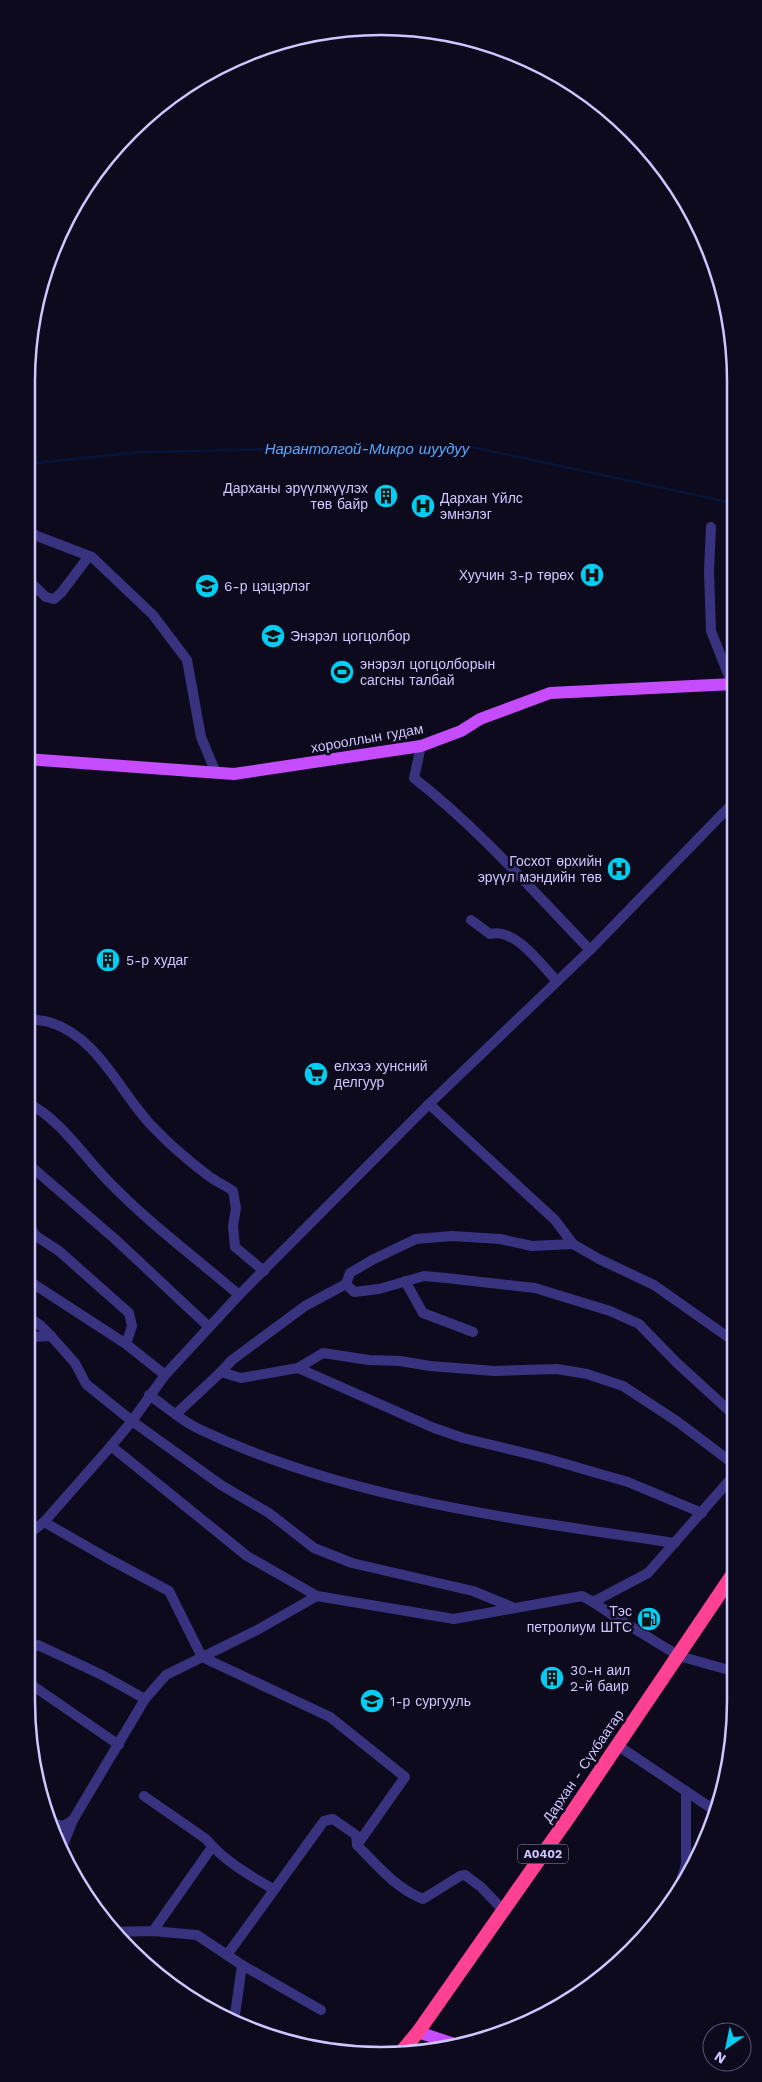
<svg xmlns="http://www.w3.org/2000/svg" width="762" height="2082" viewBox="0 0 762 2082" font-family="'Work Sans',sans-serif">
<rect width="100%" height="100%" fill="#0e0a1d"/>
<polygon fill="#0d2727" points="330,665 354,666 354,678 330,677"/>
<g fill="none" stroke-linecap="round" stroke-linejoin="round">
<polyline stroke="#06163a" stroke-width="2.5" points="26,464 141,452 462,445 733,503"/>
<g stroke="#39327f" stroke-width="10">
<polyline points="711,527 709,570 711,631 732,684"/>
<polyline points="26,529 37,536 92,557 153,615 187,660 201,737 216,773"/>
<polyline points="26,578 46,597 54,599 61,593 89,556"/>
<path d="M421 746 414 778C479 829 533 891 590 950"/>
<path d="M471 920 490 934C515 927 541 965 557 981"/>
<path d="M26 1019C34 1020 42 1020 49 1022 99 1037 119 1092 153 1127 170 1145 190 1162 210 1177 217 1182 226 1186 233 1191L236 1208 233 1226 235 1247 264 1271"/>
<path d="M26 1102C62 1120 82 1155 110 1183 150 1224 196 1258 239 1295"/>
<polyline points="429,1104 555,1220 573,1244 599,1259 654,1285 735,1342"/>
<polyline points="26,1162 116,1240 209,1327"/>
<polyline points="26,1221 36,1236 26,1235"/>
<polyline points="36,1236 59,1251 129,1313 132,1326 126,1344"/>
<polyline points="26,1279 126,1344 165,1375"/>
<polyline points="405,1281 423,1313 473,1332"/>
<polyline points="346,1284 354,1292 379,1289 424,1276 446,1278 535,1288 610,1311 639,1324 677,1363 735,1416"/>
<polyline points="26,1316 40,1325 51,1336"/>
<polyline points="26,1339 33,1337 51,1336 75,1363 86,1384 132,1421 221,1485 269,1513 314,1548 352,1563 473,1591 512,1607"/>
<polyline points="298,1368 434,1428 463,1438 545,1458 628,1482 702,1513"/>
<polyline points="221,1372 232,1360 305,1306 346,1284 350,1273 372,1260 416,1239 452,1236 500,1239 532,1246 573,1244"/>
<path d="M149 1395C166 1406 181 1421 199 1429 348 1500 514 1519 675 1543"/>
<polyline points="176,1414 221,1372 241,1378 298,1368 323,1353 369,1360 400,1361 430,1366 495,1371 557,1369 587,1374 623,1386 678,1422 735,1465"/>
<polyline points="111,1446 247,1556 317,1596"/>
<polyline points="44,1522 107,1558 169,1591 202,1657 330,1717 405,1777 357,1845"/>
<polyline points="26,1536 44,1522 111,1446 132,1421 165,1375 239,1295 429,1104 590,950 734,802"/>
<polyline points="593,1602 617,1618 679,1656 736,1672"/>
<polyline points="26,1651 38,1645 102,1675 145,1699"/>
<polyline points="26,1681 119,1745"/>
<polyline points="617,1745 711,1808 725,1786"/>
<path d="M144 1796 206 1839C224 1861 249 1875 273 1889"/>
<polyline points="48,1822 63,1826 73,1820"/>
<polyline points="61,1850 73,1820 145,1699 166,1675 259,1629 317,1596 454,1619 582,1596 593,1602 648,1573 735,1474"/>
<polyline points="676,1895 686,1865 686,1791"/>
<polyline points="153,1931 212,1847"/>
<polyline points="112,1932 153,1931 197,1935 242,1965 321,2010"/>
<path d="M227 1955 324 1821 333 1819 356 1835 357 1845C378 1866 395 1888 423 1899L460 1876 465 1875 481 1887 503 1910"/>
<polyline points="234,2022 242,1965"/>
</g>
<g stroke="#c54dff" stroke-width="12">
<polyline points="26,759 234,774 421,746 461,731 480,719 550,693 733,684"/>
<polyline points="418,2032 460,2046"/>
</g>
<polyline stroke="#ff4193" stroke-width="14" points="403,2050 418,2032 571,1814 735,1571"/>
</g>
<defs>
<g id="building-disc" transform="scale(1.25)"><circle r="9.5" fill="#00cdf1" stroke="#0e0a1d"/><path d="M-4-6H4V6H1V3H-1V6H-4ZM-2.5-4.3h1.7v1.8h-1.7ZM.8-4.3h1.7v1.8H.8ZM-2.5-1h1.7V.8h-1.7ZM.8-1h1.7V.8H.8Z" fill="#111"/></g>
<g id="hospital-disc" transform="scale(1.25)"><circle r="9.5" fill="#00cdf1" stroke="#0e0a1d"/><path d="M-5-5h3v3.5h4V-5h3V5h-3V1.5h-4V5h-3Z" fill="#111"/></g>
<g id="school-disc" transform="scale(1.25)"><circle r="9.5" fill="#00cdf1" stroke="#0e0a1d"/><path d="M0-5L7-2L0 1L-7-2ZM-4 1L0 2.5L4 1V4Q0 6-4 4Z" fill="#111"/></g>
<g id="stadium-disc" transform="scale(1.25)"><circle r="9.5" fill="#00cdf1" stroke="#0e0a1d"/><path d="M0-5a6.5 5 0 1 0 0 10a6.5 5 0 1 0 0-10ZM-3.5-1.8h7v3.6h-7Z" fill="#111"/></g>
<g id="supermarket-disc" transform="scale(1.25)"><circle r="9.5" fill="#00cdf1" stroke="#0e0a1d"/><path d="M-6-5.5h2.5l.6 2H6L4.5 2H-2.5L-4.4-4H-6ZM-1.5 3.2a1.3 1.3 0 1 0 .1 0ZM3 3.2a1.3 1.3 0 1 0 .1 0Z" fill="#111"/></g>
<g id="fuel-disc" transform="scale(1.25)"><circle r="9.5" fill="#00cdf1" stroke="#0e0a1d"/><path d="M-5.5-6h7V0h2V4h1.3V-2.5L3-4.5l.8-.8L6-3V5H2.5V1h-1V6h-7ZM-4.2-4.7v3.2H.2V-4.7Z" fill="#111"/></g>
</defs>
<g fill-rule="evenodd">
<use href="#building-disc" x="386" y="496"/>
<use href="#hospital-disc" x="423" y="506"/>
<use href="#hospital-disc" x="592" y="575"/>
<use href="#school-disc" x="207" y="586"/>
<use href="#school-disc" x="273" y="636"/>
<use href="#stadium-disc" x="342" y="672"/>
<use href="#hospital-disc" x="619" y="869"/>
<use href="#building-disc" x="108" y="960"/>
<use href="#supermarket-disc" x="316" y="1074"/>
<use href="#fuel-disc" x="649" y="1619"/>
<use href="#building-disc" x="552" y="1678"/>
<use href="#school-disc" x="372" y="1701"/>
</g>
<g text-anchor="middle" stroke-width="5" stroke-linejoin="round" paint-order="stroke">
<rect fill="#0e0a1d" stroke="#958ebb" stroke-width="1" x="518" y="1844.5" width="50" height="19" rx="4"/>
<g font-size="12" font-weight="bold" fill="#cfc6ff">
<text x="543" y="1858">A0402</text>
</g>
<g font-size="14" fill="#cfc6ff" stroke="#0e0a1d" text-anchor="start">
<text x="368" y="493" text-anchor="end">Дарханы эрүүлжүүлэх<tspan x="368" dy="16">төв байр</tspan></text>
<text x="440" y="503">Дархан Үйлс<tspan x="440" dy="16">эмнэлэг</tspan></text>
<text x="574" y="580" text-anchor="end">Хуучин 3-р төрөх</text>
<text x="224" y="591">6-р цэцэрлэг</text>
<text x="290" y="641">Энэрэл цогцолбор</text>
<text x="360" y="669">энэрэл цогцолборын<tspan x="360" dy="16">сагсны талбай</tspan></text>
<text x="602" y="866" text-anchor="end">Госхот өрхийн<tspan x="602" dy="16">эрүүл мэндийн төв</tspan></text>
<text x="126" y="965">5-р худаг</text>
<text x="334" y="1071">елхээ хунсний<tspan x="334" dy="16">делгуур</tspan></text>
<text x="632" y="1616" text-anchor="end">Тэс<tspan x="632" dy="16">петролиум ШТС</tspan></text>
<text x="570" y="1675">30-н аил<tspan x="570" dy="16">2-й баир</tspan></text>
<text x="390" y="1706">1-р сургууль</text>
</g>
<g font-size="14" fill="#cfc6ff" stroke="#0e0a1d">
<text transform="translate(367 738) rotate(-10)" y="5">хорооллын гудам</text>
<text transform="translate(583 1766) rotate(-56)" y="5">Дархан - Сүхбаатар</text>
</g>
<g font-size="15" font-style="italic" fill="#54a8ff" stroke="#0e0a1d">
<text x="367" y="454">Нарантолгой-Микро шуудуу</text>
</g>
</g>
<path d="M0 0H762V2082H0ZM381 35H381A346 346 0 0 1 727 381V1701A346 346 0 0 1 381 2047H381A346 346 0 0 1 35 1701V381A346 346 0 0 1 381 35Z" fill="#0e0a1d" fill-rule="evenodd"/>
<path fill="none" stroke="#cfc6ff" stroke-width="2.5" d="M381 35H381A346 346 0 0 1 727 381V1701A346 346 0 0 1 381 2047H381A346 346 0 0 1 35 1701V381A346 346 0 0 1 381 35Z"/>
<g transform="translate(727 2047) rotate(213)"><circle r="24" fill="#0e0a1d" stroke="#5b5577"/>
<path d="M0-4L9 19L0 12L-9 19Z" fill="#00cdf1"/>
<text y="-8" font-size="14" font-weight="bold" text-anchor="middle" fill="#cfc6ff">N</text>
</g>
</svg>
